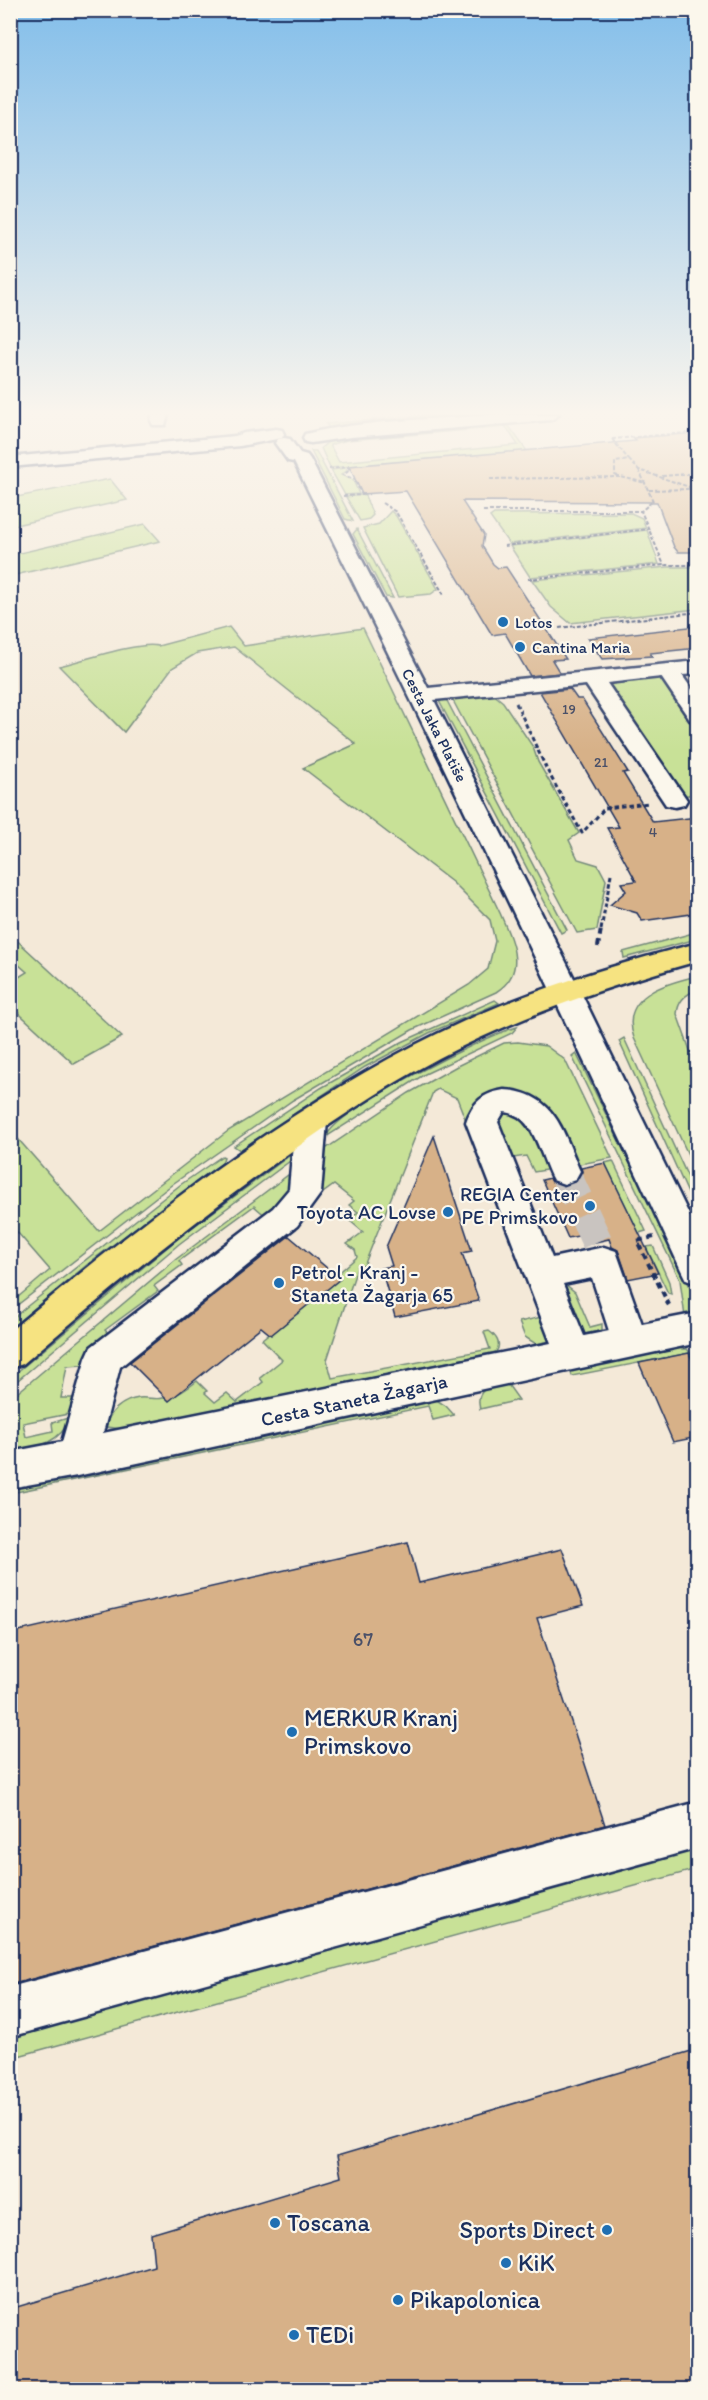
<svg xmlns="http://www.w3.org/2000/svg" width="708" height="2400" viewBox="0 0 708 2400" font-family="Itim,sans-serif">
<rect width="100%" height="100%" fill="#f4e9d8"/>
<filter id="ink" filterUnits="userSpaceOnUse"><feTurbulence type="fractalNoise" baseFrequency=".0167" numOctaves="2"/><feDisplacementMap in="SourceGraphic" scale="12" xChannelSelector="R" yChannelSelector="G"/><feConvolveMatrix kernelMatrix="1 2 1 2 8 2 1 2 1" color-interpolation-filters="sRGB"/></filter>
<g filter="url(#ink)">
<g fill="#c8e197" stroke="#72887a" stroke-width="1.5" fill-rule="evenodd">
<polygon points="429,415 493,415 330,429 326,424"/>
<path d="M506 422 527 451 330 468 321 448 334 437ZM506 427 518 445 339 462 330 445 347 440Z"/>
<polygon points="316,451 353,521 345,519 311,451"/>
<polygon points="345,468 348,470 341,475 353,480 359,494 345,495 331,470"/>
<polygon points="110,479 127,500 11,526 11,498"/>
<polygon points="362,495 365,496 373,515 369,519 360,521 346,497"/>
<polygon points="391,511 396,516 438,589 431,594 398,597 363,528 379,524"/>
<polygon points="631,513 642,518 646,528 509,544 490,517 494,514"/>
<polygon points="145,524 160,541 11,576 11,555"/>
<polygon points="357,529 393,598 386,597 353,534"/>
<polygon points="647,530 659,564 530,577 510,546"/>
<polygon points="668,567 697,567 697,609 570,623 551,607 532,580"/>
<path d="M229 627 244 646 363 628 500 913C512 941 528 972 496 992L412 1030 293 1100 174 1183 11 1310V1303L50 1270 11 1225V1131L99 1231 228 1131 469 985 488 969 495 941 490 920 452 882 303 768 356 744 234 647 197 653 172 668 124 732 59 666C81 661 140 641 158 646Z"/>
<polygon points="664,674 697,722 697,794 680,796 602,680"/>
<polygon points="492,693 503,702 533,747 538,762 579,833 569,840 578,859 598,865 606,880 597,930 577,933 450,695"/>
<polygon points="445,697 567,930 561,933 438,699"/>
<polygon points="697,932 697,939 624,958 623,952"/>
<polygon points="10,934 122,1037 74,1064 11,1006 11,982 27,972 11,958"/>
<path d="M697 976V990C685 994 678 1001 677 1014L697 1070V1104L690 1141 697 1155V1174L634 1038C619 995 667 983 697 976Z"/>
<polygon points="495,1000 499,1003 429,1033 365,1067 240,1150 234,1146 321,1088 402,1042"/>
<path d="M517 1027 512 1033 425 1074 326 1137C337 1109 485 1036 517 1027Z"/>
<polygon points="624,1038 697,1197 697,1213 619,1041"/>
<path d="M518 1042 546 1046 565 1060 612 1158 575 1165 566 1143 491 1096 557 1340 536 1344 525 1337 519 1322 542 1317 457 1098 438 1089 433 1092 364 1266 358 1265 327 1360 332 1378 490 1349 484 1332 489 1331C496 1336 502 1344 496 1352L122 1429 106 1427C108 1412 123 1400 139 1398 147 1397 156 1400 163 1398 177 1396 187 1389 197 1381L207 1391 205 1393 215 1402 227 1393 237 1402 263 1382 260 1378 282 1360 262 1339 323 1291 321 1288 357 1257 355 1250 347 1244 363 1232 349 1220 358 1212 349 1205 354 1201 334 1185 320 1195 317 1192 324 1150 409 1093 457 1066 504 1043Z"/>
<polygon points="576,1053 694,1295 697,1311 693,1316 685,1317 680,1280 572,1056"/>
<polygon points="497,1112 523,1112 552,1169 534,1172 526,1156 507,1159 491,1117"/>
<polygon points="222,1156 224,1157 222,1163 94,1259 11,1328 11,1320 25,1308 180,1185"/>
<polygon points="289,1156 294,1158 179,1244 11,1386 11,1377 182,1235"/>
<polygon points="613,1161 646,1231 639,1233 605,1163"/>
<path d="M296 1169 293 1188 268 1218 254 1206 179 1261 182 1265 154 1286 158 1291 105 1330 108 1333 91 1350 83 1365 67 1366 61 1398H77L73 1413 23 1423 26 1437 53 1431 52 1423 71 1417C60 1444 36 1448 11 1453L10 1399 175 1260Z"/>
<polygon points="653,1246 669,1282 671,1294 668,1293 646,1247"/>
<polygon points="565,1284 575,1292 590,1327 602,1324 602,1330 580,1335 562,1287"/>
<polygon points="679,1345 682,1349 687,1349 697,1360 697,1372 689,1353 572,1376 569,1367"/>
<path d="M502 1383 509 1386 519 1400 480 1409C475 1391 487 1386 502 1383Z"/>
<polygon points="435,1399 446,1406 454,1415 433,1420 428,1406 11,1493 10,1485"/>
<polygon points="697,1846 697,1869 11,2058 10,2035"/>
</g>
<g fill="#d7b188" stroke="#1b2f5e" stroke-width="1.5">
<polygon points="698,433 698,552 678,552 674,547 657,502 462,501 484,535 482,546 493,564 498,568 506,567 566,659 552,660 560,673 530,676 505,633 492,635 406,491 362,494 349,466 636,441 633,438"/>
<polygon points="698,626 698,648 650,653 652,656 602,659 588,638"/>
<polygon points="570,689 577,699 582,699 628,772 623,773 653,822 698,817 698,913 642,921 637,913 610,905 626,891 621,883 636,881 607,828 619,827 540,692"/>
<polygon points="434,1136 472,1251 462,1253 479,1301 395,1317 381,1268 392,1266 386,1247"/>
<polygon points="605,1163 639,1233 658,1273 628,1279 618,1250 612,1247 609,1239 587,1244 583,1235 568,1238 542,1180 550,1178 552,1182 565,1186 577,1181 582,1172 581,1168"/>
<polygon points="289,1236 340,1279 271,1335 261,1327 169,1401 130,1362"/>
<polygon points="689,1353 698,1372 698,1437 673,1442 639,1363"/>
<polygon points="408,1542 419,1583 562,1549 583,1606 537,1618 605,1825 10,1985 10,1633"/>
<polygon points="698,2049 698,2390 10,2390 10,2309 154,2266 151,2234 341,2177 337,2156"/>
</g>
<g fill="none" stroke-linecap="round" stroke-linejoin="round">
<polyline stroke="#c9c4c0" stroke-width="31" stroke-dasharray="31 16" stroke-linecap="butt" points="564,1171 597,1242"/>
<g stroke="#1b2f5e" stroke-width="5">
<g id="minor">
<polygon points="152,415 168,415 165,425 153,425 151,421"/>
<path d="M489 415H559L551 420 351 437 311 443 305 442 303 438 305 434C363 420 429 420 489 415Z"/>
<polygon points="276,429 282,430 284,434 282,438 240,446 10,467 10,457 235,436 244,433"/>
<path d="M284 438 290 439 300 453 307 455 310 459 428 688 698 661V674L682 675 698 698V722L690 720 661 677 607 683 687 800 684 805 675 807 666 805 586 685 434 700 567 964 698 1233V1284L686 1280 681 1270C556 998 427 730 294 462L288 461 275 443 278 439Z"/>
<path d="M504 1090C554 1092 563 1131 580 1171L575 1180 564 1184 553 1180C540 1157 535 1114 504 1112L498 1122 552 1258 604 1247 616 1251 642 1324 698 1313V1343L77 1476 10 1488V1452L62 1442 86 1358 91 1347 273 1208 289 1189 295 1121 300 1113 311 1109 322 1113 327 1121 321 1193 297 1226 120 1367 103 1433 551 1343 466 1122C473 1102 483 1093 504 1090ZM592 1278 609 1331 584 1336 563 1284Z"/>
<polygon points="698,1802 698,1848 10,2037 10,1987"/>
</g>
</g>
<g stroke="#1b2f5e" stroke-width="5">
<path id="major" d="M698 943V961C609 986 521 1015 439 1058 380 1089 325 1127 271 1166 185 1228 103 1295 23 1364L10 1368V1331C139 1224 287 1107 437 1034 520 993 609 966 698 943Z"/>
</g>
<g stroke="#1b2f5e" stroke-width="2" stroke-dasharray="4 2" stroke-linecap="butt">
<polyline points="612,439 698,432"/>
<polyline points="612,439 629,460"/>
<polyline points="329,469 348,467 350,470 343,475 354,479"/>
<polyline points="639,470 653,501 641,511"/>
<polyline points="618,476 615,475 615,462 629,460 639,470 698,490"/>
<polyline points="662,476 698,473"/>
<polyline points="490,479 621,477 646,483"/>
<polyline points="649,490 690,489"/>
<polyline points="362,495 369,494"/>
<polyline points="343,496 362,495 354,479"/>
<polyline points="382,503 396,512 444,595"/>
<polyline points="483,511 641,511 664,565"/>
<polyline points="504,546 649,529"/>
<polyline points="528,579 664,565 698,565"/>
<polyline points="559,628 698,612"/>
</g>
<g stroke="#1b2f5e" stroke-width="3" stroke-dasharray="4.5 3" stroke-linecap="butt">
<polyline points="516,703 547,770 582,833 605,808 649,803"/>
<polyline points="601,930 611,874"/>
</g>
<g stroke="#1b2f5e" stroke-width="4" stroke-dasharray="6 4.5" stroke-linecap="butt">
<polyline points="598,947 601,929"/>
<polyline points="654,1237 637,1241 668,1303"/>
</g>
<polyline stroke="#1b2f5e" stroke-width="4.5" stroke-dasharray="8 5" stroke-linecap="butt" points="667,1302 669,1305"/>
<use href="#minor" fill="#fbf7ec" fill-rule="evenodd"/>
<use href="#major" fill="#f6e381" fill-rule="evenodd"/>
</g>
</g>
<linearGradient id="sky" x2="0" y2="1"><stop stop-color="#83beea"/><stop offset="0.55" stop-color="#faf5ed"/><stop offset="1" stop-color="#faf5ed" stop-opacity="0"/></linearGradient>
<rect width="708" height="751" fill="url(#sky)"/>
<g fill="#1f6fb2" stroke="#fbf7ec" stroke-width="2">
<circle cx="503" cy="622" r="6"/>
<circle cx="520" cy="647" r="6"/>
<circle cx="590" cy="1206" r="6"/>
<circle cx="448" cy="1212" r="6"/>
<circle cx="279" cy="1283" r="6"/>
<circle cx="292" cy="1732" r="6"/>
<circle cx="275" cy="2223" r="6"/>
<circle cx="607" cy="2230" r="6"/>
<circle cx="506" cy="2263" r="6"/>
<circle cx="398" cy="2300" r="6"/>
<circle cx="294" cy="2335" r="6"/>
</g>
<g text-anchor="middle" stroke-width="4.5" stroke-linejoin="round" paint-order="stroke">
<g font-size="14" fill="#4a5068">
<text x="569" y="714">19</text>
<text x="601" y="767">21</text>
<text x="653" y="837">4</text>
</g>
<g font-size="16" fill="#1b2f5e" stroke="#fbf7ec" text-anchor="start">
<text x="515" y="628">Lotos</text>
<text x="532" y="653">Cantina Maria</text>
</g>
<g font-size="16" fill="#1b2f5e" stroke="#fbf7ec">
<text transform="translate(435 725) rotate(63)" y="6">Cesta Jaka Platiše</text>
</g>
<g font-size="20" fill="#1b2f5e" stroke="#fbf7ec" text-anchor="end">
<text x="578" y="1201">REGIA Center<tspan x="578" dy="23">PE Primskovo</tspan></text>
<text x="436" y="1219">Toyota AC Lovse</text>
<text x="291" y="1279" text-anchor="start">Petrol - Kranj -<tspan x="291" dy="23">Staneta Žagarja 65</tspan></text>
</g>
<g font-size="20" fill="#1b2f5e" stroke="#fbf7ec">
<text transform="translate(354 1400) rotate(-12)" y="7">Cesta Staneta Žagarja</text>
</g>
<g font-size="20" fill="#4a5068">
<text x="363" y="1646">67</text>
</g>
<g font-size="24" fill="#1b2f5e" stroke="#fbf7ec" text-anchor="start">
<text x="304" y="1726">MERKUR Kranj<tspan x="304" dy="28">Primskovo</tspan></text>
<text x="287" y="2231">Toscana</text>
<text x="595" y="2238" text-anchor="end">Sports Direct</text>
<text x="518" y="2271">KiK</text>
<text x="410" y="2308">Pikapolonica</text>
<text x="306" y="2343">TEDi</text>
</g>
</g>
<rect width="708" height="2400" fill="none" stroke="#fbf7ec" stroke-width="36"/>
<rect x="18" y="18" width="672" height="2364" fill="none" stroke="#1b2f5e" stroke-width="2" filter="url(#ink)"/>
</svg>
